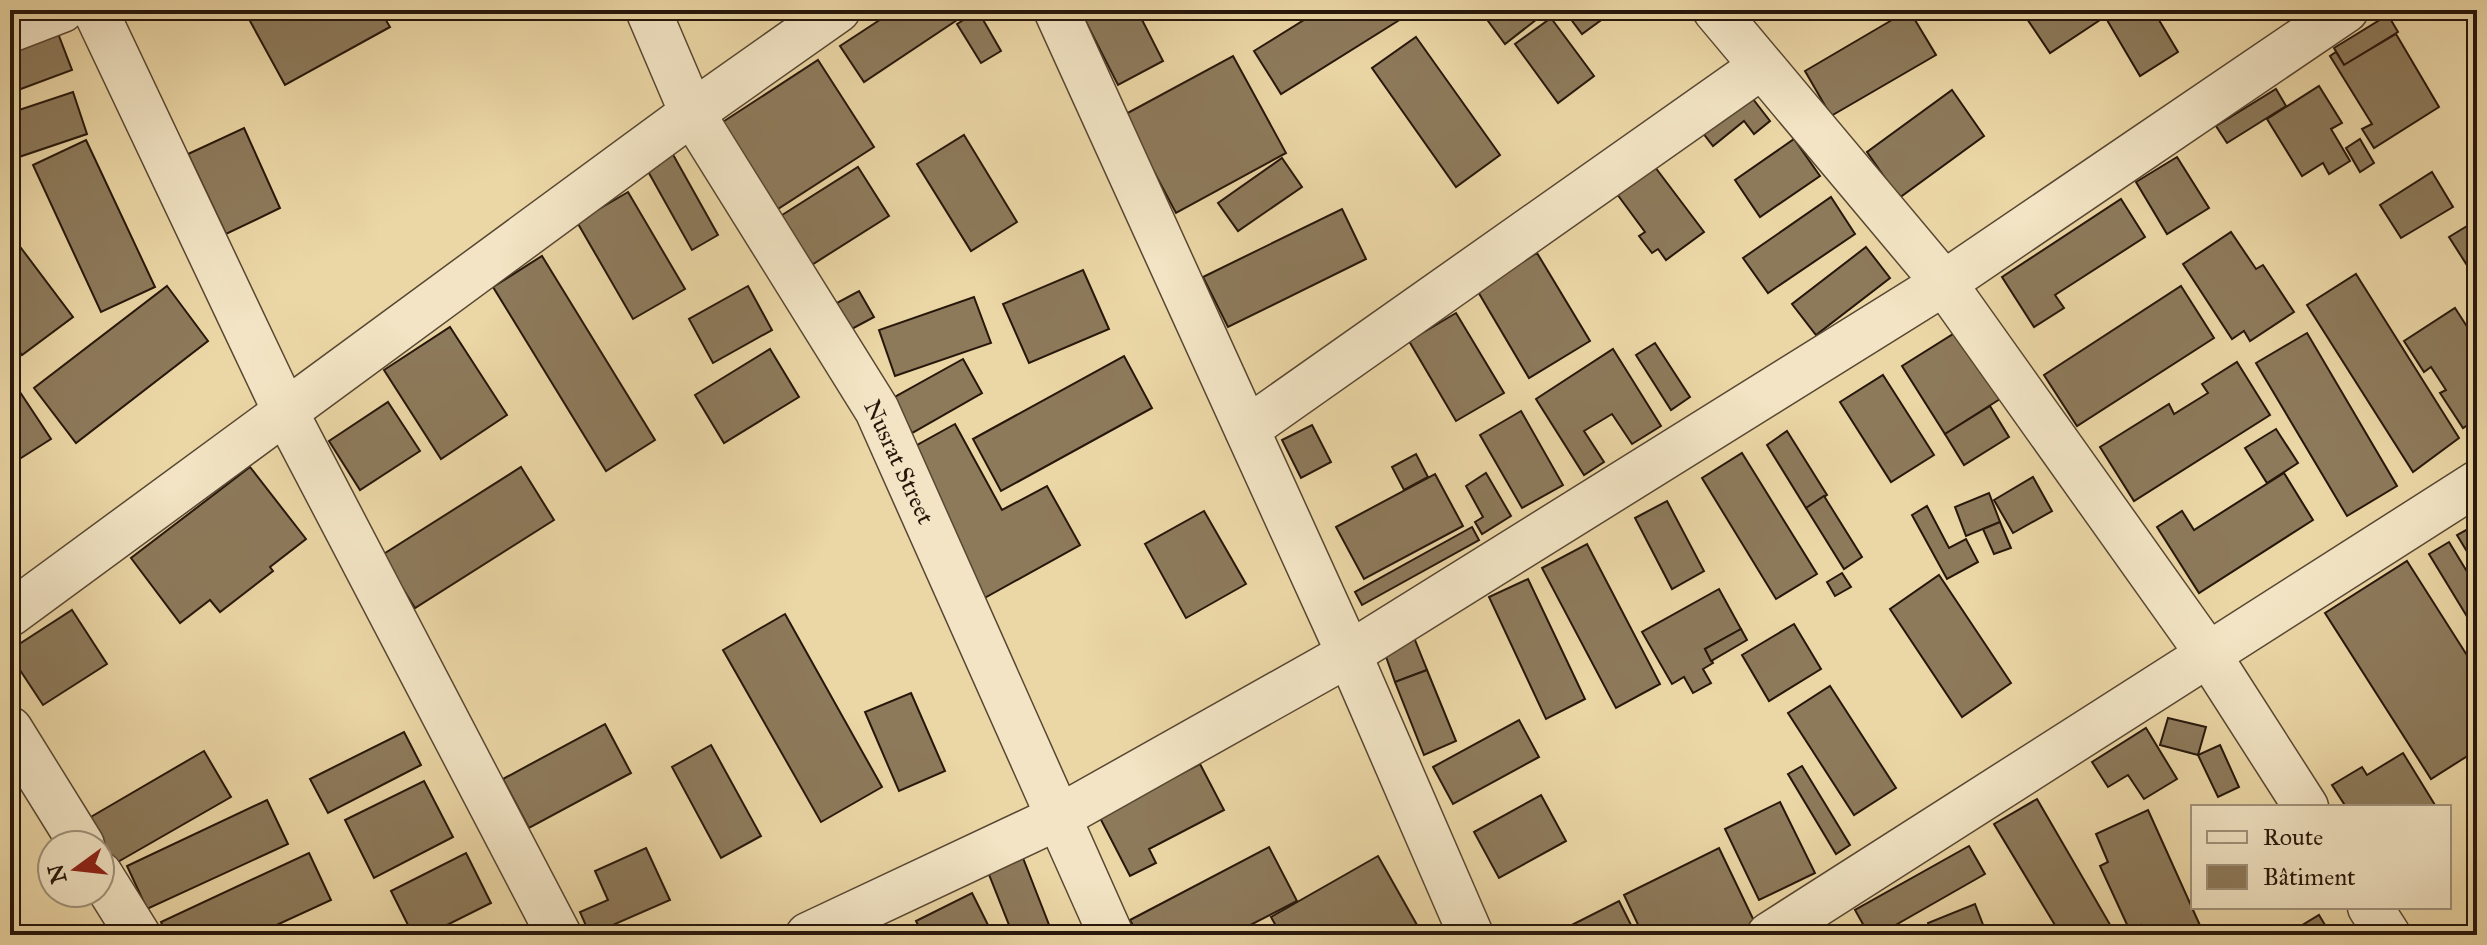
<svg xmlns="http://www.w3.org/2000/svg" width="2487" height="945" viewBox="0 0 2487 945" font-family="'IM FELL Great Primer',serif">
<rect width="100%" height="100%" fill="#ebd6a5"/>
<filter id="stains"><feTurbulence type="fractalNoise" baseFrequency=".0025" numOctaves="4"/><feColorMatrix values="0 0 0 0 .2 0 0 0 0 .09 0 0 0 0 .02 0 0 0 .5 -.17"/></filter>
<radialGradient id="worn" r=".72"><stop offset=".6" stop-color="#630" stop-opacity="0"/><stop offset="1" stop-color="#630" stop-opacity=".3"/></radialGradient>
<g fill="#8d7a5b" stroke="#27170b" stroke-width="2">
<polygon points="244,10 380,10 390,27 285,85"/>
<polygon points="895,10 972,10 864,82 840,46"/>
<polygon points="1080,10 1137,10 1163,61 1118,85"/>
<polygon points="1320,10 1395,10 1401,19 1281,94 1254,51"/>
<polygon points="1480,10 1545,10 1546,12 1505,44"/>
<polygon points="1564,10 1615,10 1582,34"/>
<polygon points="1909,10 1936,55 1831,116 1805,71"/>
<polygon points="2021,10 2093,10 2100,20 2050,53"/>
<polygon points="2113,10 2153,10 2178,52 2140,76 2104,15"/>
<polygon points="978,11 1001,51 981,63 957,24"/>
<polygon points="2388,15 2398,32 2344,65 2334,48"/>
<polygon points="1551,18 1594,76 1558,103 1515,44"/>
<polygon points="54,23 72,70 10,93 10,39"/>
<polygon points="2396,34 2439,107 2374,148 2362,129 2372,124 2330,56 2336,52 2344,65"/>
<polygon points="1416,37 1500,155 1456,187 1372,68"/>
<polygon points="1233,56 1286,153 1176,213 1124,115"/>
<polygon points="818,60 874,147 767,216 712,129"/>
<polygon points="2319,86 2342,123 2331,129 2350,161 2329,174 2323,163 2302,176 2267,119"/>
<polygon points="2276,89 2286,106 2227,143 2216,126"/>
<polygon points="1746,90 1770,121 1754,134 1744,121 1713,146 1699,128"/>
<polygon points="1952,90 1984,136 1899,198 1867,152"/>
<polygon points="73,92 87,134 10,160 10,113"/>
<polygon points="244,128 280,208 226,234 188,154"/>
<polygon points="964,135 1017,222 971,251 917,164"/>
<polygon points="1794,139 1820,176 1760,217 1735,180"/>
<polygon points="2360,139 2374,163 2360,172 2346,148"/>
<polygon points="86,140 155,287 101,312 33,165"/>
<polygon points="671,151 718,235 692,250 645,166"/>
<polygon points="2177,157 2209,208 2167,234 2136,182"/>
<polygon points="1282,158 1302,187 1238,231 1218,203"/>
<polygon points="858,167 889,216 810,266 779,217"/>
<polygon points="1655,167 1704,232 1666,260 1658,249 1652,253 1639,236 1645,232 1617,194"/>
<polygon points="2432,172 2453,207 2401,238 2380,205"/>
<polygon points="628,192 685,289 633,319 577,222"/>
<polygon points="1831,197 1855,234 1768,293 1743,258"/>
<polygon points="2121,199 2145,237 2055,295 2064,308 2034,327 2002,277"/>
<polygon points="1342,209 1366,259 1228,327 1203,277"/>
<polygon points="2477,220 2477,281 2449,237"/>
<polygon points="2231,232 2256,269 2263,265 2294,312 2250,341 2244,331 2232,339 2183,264"/>
<polygon points="18,244 73,317 22,355 10,339 10,250"/>
<polygon points="1866,247 1890,278 1816,335 1792,304"/>
<polygon points="1537,253 1590,341 1529,378 1477,290"/>
<polygon points="542,256 655,440 606,471 493,287"/>
<polygon points="1083,270 1109,329 1029,363 1003,304"/>
<polygon points="2356,274 2459,438 2413,472 2307,305"/>
<polygon points="167,286 208,341 76,443 34,388"/>
<polygon points="748,286 772,330 713,363 689,319"/>
<polygon points="2181,286 2214,338 2077,426 2044,375"/>
<polygon points="859,291 874,317 837,337 822,311"/>
<polygon points="974,297 991,343 895,376 879,330"/>
<polygon points="2455,308 2477,342 2477,419 2463,428 2440,393 2446,390 2431,367 2424,372 2404,341"/>
<polygon points="1456,313 1504,393 1456,421 1409,341"/>
<polygon points="450,327 507,415 441,459 384,370"/>
<polygon points="1958,331 2000,399 1945,434 1902,366"/>
<polygon points="2307,333 2397,486 2347,516 2256,363"/>
<polygon points="1655,343 1690,397 1671,410 1636,355"/>
<polygon points="770,349 799,397 724,443 695,395"/>
<polygon points="1613,349 1661,426 1632,444 1612,414 1584,431 1604,462 1584,475 1536,399"/>
<polygon points="1124,356 1152,408 1001,491 973,439"/>
<polygon points="963,359 982,393 912,433 893,398"/>
<polygon points="2237,362 2270,415 2134,501 2100,447 2169,404 2174,414 2208,393 2202,384"/>
<polygon points="1883,375 1934,455 1891,482 1840,402"/>
<polygon points="10,377 51,439 10,465"/>
<polygon points="388,402 420,451 360,490 329,441"/>
<polygon points="1990,406 2009,437 1964,465 1945,434"/>
<polygon points="1521,411 1563,485 1522,508 1480,435"/>
<polygon points="955,424 1002,510 1047,486 1080,545 981,600 901,454"/>
<polygon points="1312,425 1331,462 1301,478 1282,440"/>
<polygon points="2276,429 2298,463 2267,483 2245,448"/>
<polygon points="1787,431 1827,495 1806,508 1767,445"/>
<polygon points="1742,453 1817,574 1776,599 1702,478"/>
<polygon points="1416,454 1428,477 1404,490 1392,467"/>
<polygon points="250,467 306,539 270,567 273,571 220,612 210,600 180,623 131,558"/>
<polygon points="521,467 554,520 415,608 382,555"/>
<polygon points="1486,473 1511,516 1482,534 1475,522 1483,517 1466,486"/>
<polygon points="2284,473 2313,520 2199,593 2157,527 2182,511 2194,530"/>
<polygon points="1435,474 1463,526 1364,579 1336,527"/>
<polygon points="2033,477 2052,511 2013,533 1994,500"/>
<polygon points="1989,493 2000,522 1966,536 1955,507"/>
<polygon points="1824,496 1862,557 1844,569 1806,508"/>
<polygon points="1667,501 1704,571 1672,589 1635,518"/>
<polygon points="1927,506 1949,548 1966,539 1978,562 1947,579 1912,515"/>
<polygon points="1204,511 1246,584 1186,618 1145,544"/>
<polygon points="2000,522 2011,548 1994,554 1983,529"/>
<polygon points="2477,524 2477,568 2457,535"/>
<polygon points="1472,527 1479,540 1362,605 1355,592"/>
<polygon points="2449,542 2477,588 2477,633 2429,554"/>
<polygon points="1587,544 1660,684 1616,708 1542,568"/>
<polygon points="2407,561 2477,671 2477,750 2431,779 2325,613"/>
<polygon points="1842,573 1851,587 1835,596 1827,582"/>
<polygon points="1939,575 2011,683 1962,717 1890,609"/>
<polygon points="1528,579 1585,699 1546,719 1489,597"/>
<polygon points="1719,589 1741,629 1705,649 1713,663 1703,669 1711,683 1693,693 1684,677 1672,684 1642,632"/>
<polygon points="72,610 107,664 43,705 10,655 10,650"/>
<polygon points="785,614 882,787 821,822 723,650"/>
<polygon points="1794,624 1821,669 1769,701 1742,655"/>
<polygon points="1741,629 1747,640 1711,661 1705,649"/>
<polygon points="1413,635 1427,670 1395,682 1385,654"/>
<polygon points="1427,670 1456,741 1424,755 1395,682"/>
<polygon points="1830,686 1896,788 1854,815 1788,713"/>
<polygon points="911,693 945,771 899,791 865,712"/>
<polygon points="2168,718 2206,727 2198,755 2160,745"/>
<polygon points="1519,720 1539,757 1453,804 1433,767"/>
<polygon points="605,724 631,773 529,828 503,779"/>
<polygon points="2146,728 2177,779 2144,799 2128,775 2108,787 2092,762"/>
<polygon points="404,732 421,765 328,813 310,779"/>
<polygon points="711,745 761,836 721,858 672,767"/>
<polygon points="2220,745 2239,787 2218,797 2198,755"/>
<polygon points="204,751 231,797 116,863 89,818"/>
<polygon points="2403,753 2435,805 2346,807 2332,785 2362,767 2367,775"/>
<polygon points="1200,764 1224,810 1149,849 1156,863 1130,876 1099,816"/>
<polygon points="1802,766 1850,845 1836,854 1788,774"/>
<polygon points="424,781 453,837 374,878 345,820"/>
<polygon points="1541,795 1566,841 1499,878 1474,832"/>
<polygon points="2037,799 2116,935 2061,935 1994,824"/>
<polygon points="267,800 288,844 147,909 127,866"/>
<polygon points="1780,802 1815,873 1759,900 1725,829"/>
<polygon points="2148,810 2203,932 2197,935 2145,935 2141,925 2130,931 2100,866 2108,862 2096,834"/>
<polygon points="1969,846 1985,874 1878,935 1869,935 1855,910"/>
<polygon points="1269,847 1297,901 1231,935 1138,935 1130,920"/>
<polygon points="646,848 670,900 590,935 580,912 608,900 595,871"/>
<polygon points="1719,848 1756,925 1736,935 1727,935 1726,933 1721,935 1643,935 1624,895"/>
<polygon points="309,853 331,900 255,935 167,935 161,922"/>
<polygon points="466,853 491,903 427,935 413,935 391,891"/>
<polygon points="1378,856 1417,925 1400,935 1281,935 1271,917"/>
<polygon points="1023,858 1053,935 1013,935 988,872"/>
<polygon points="972,893 993,935 923,935 916,921"/>
<polygon points="1619,901 1636,935 1552,935"/>
<polygon points="1975,904 1987,935 1933,935 1928,923"/>
<polygon points="2319,915 2331,935 2286,935"/>
<polygon points="503,925 507,935 482,935"/>
</g>
<g fill="none" stroke-linecap="round" stroke-linejoin="round">
<g stroke="#584732" stroke-width="47">
<g id="minor">
<polyline points="95,10 285,411 559,935"/>
<polyline points="648,10 692,113 877,410 1111,935"/>
<polyline points="1056,10 1349,654 1471,935"/>
<polyline points="1715,10 1944,283 2208,654 2306,807"/>
<polyline points="10,30 62,10"/>
<polyline points="1247,429 1761,67"/>
<polyline points="10,614 692,113 838,10"/>
<polyline points="10,729 82,845"/>
<polyline points="100,874 138,935"/>
<polyline points="2370,907 2388,935"/>
<polyline points="808,935 1059,817 1349,654 1944,283 2346,10"/>
<polyline points="1769,935 2477,483"/>
</g>
</g>
<use href="#minor" stroke="#f2e4c4" stroke-width="44"/>
</g>
<g text-anchor="middle" stroke-width="6" stroke-linejoin="round" paint-order="stroke">
<g font-size="24" fill="#27170b" stroke="#f2e4c4">
<text transform="translate(899 462) rotate(65)" y="8">Nusrat Street</text>
</g>
</g>
<rect width="2487" height="945" fill="none" stroke="#ebd6a5" stroke-width="40"/>
<rect x="12" y="12" width="2463" height="921" fill="none" stroke="#27170b" stroke-width="4"/>
<rect x="20" y="20" width="2447" height="905" fill="none" stroke="#27170b" stroke-width="2"/>
<rect x="2191" y="805" width="260" height="104" fill="#f2e4c4" stroke="#a1927a" stroke-width="2"/>
<rect x="2207" y="831" width="40" height="12" fill="#f2e4c4" stroke="#a1927a" stroke-width="2"/>
<text x="2263" y="845" font-size="24" fill="#27170b">Route</text>
<rect x="2207" y="865" width="40" height="24" fill="#8d7a5b" stroke="#a1927a" stroke-width="2"/>
<text x="2263" y="885" font-size="24" fill="#27170b">Bâtiment</text>
<g transform="translate(76 869) rotate(255)"><circle r="38" fill="#f2e4c4" stroke="#a1927a" stroke-width="2"/>
<path d="M0-6L14 30L0 20L-14 30Z" fill="#8f2418"/>
<text y="-12" font-size="22" font-weight="bold" text-anchor="middle" fill="#27170b">N</text>
</g>
<rect width="100%" height="100%" filter="url(#stains)"/>
<rect width="100%" height="100%" fill="url(#worn)"/>
</svg>
